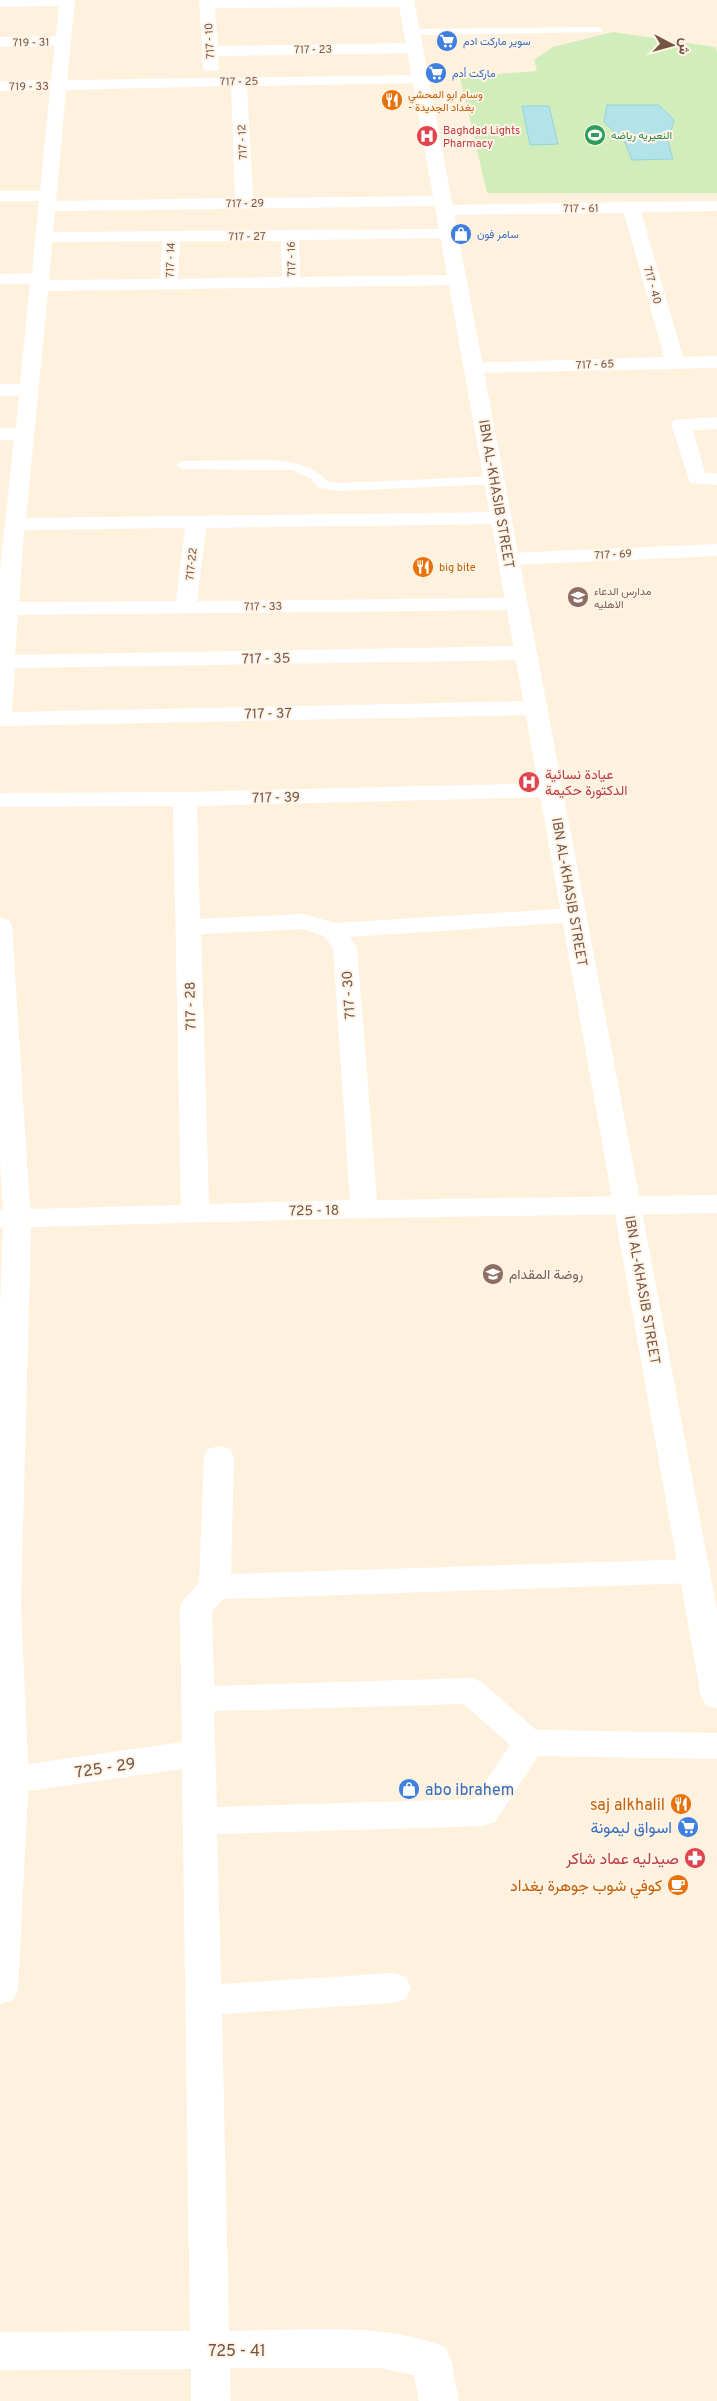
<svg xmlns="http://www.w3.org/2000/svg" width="717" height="2401" viewBox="0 0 717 2401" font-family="Overpass,Vazirmatn,sans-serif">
<rect width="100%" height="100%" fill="#fef1de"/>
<polygon fill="#d1edbc" points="613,32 715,47 717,52 717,193 487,193 460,77 537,71 534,60 553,47"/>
<g fill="#b1e3e9" stroke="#96d3dc">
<polygon points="607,105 659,105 674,120 668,142 673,159 632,160 625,142 604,122"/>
<polygon points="522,106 549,106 558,144 530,145"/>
</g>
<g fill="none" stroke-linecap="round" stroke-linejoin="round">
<g fill="#fff" fill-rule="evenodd">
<polygon points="598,27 603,30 602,32 412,35 407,32 412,29"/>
<path d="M272 460C294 462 313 465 328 482L340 483 495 476 501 480 495 484 340 491 319 488 310 478 292 470 182 469 176 465 182 461Z"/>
</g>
<g fill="#fff" fill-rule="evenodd">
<path d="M0 0H75L67 80 427 75 429 78 427 81 421 83 247 86 253 198 443 196 449 197 452 201 449 205 717 201V211L641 212 683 357 717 356V368L474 373 467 371 464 367 467 363 664 357 624 213 445 215 439 214 436 210 439 206 55 211 53 232 449 229 455 230 458 234 455 238 299 240 300 277 458 275 464 276 467 280 464 284 458 285 48 291 26 518 502 512 509 514 512 518 509 522 502 524 206 528 197 601 517 598 525 599 528 604 525 609 517 610 18 615 15 655 526 646 534 648 537 653 534 658 526 660 15 668 12 712 536 701 544 703 547 708 544 713 536 715 0 726V570L14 440H0V428H16L19 396H0V384H20L30 284H0V274L32 273 39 201H0V191H40L50 90 0 91V81L51 80 55 46 0 47V37L56 36 59 6 0 7ZM231 86 235 198 56 201 66 90ZM162 241 160 279 49 280 52 242ZM180 241H281L282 277 178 279ZM185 528 176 601 19 602 24 530Z"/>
<polygon points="199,0 413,0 415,2 412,5 407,7 215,8 218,46 415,43 421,45 423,48 421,51 415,53 218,56 219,68 217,71 205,71 203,68"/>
<polygon points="717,417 717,429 693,430 705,473 717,473 717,485 690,483 671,424 674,420"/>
<polygon points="717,544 717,556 509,565 502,563 498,559 502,555 509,553"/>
<path d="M551 783 559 785 563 790 559 795 551 797 197 806 200 919 304 914 335 923 574 908 583 910 586 915 583 920 574 922 350 937 357 948 377 1200 717 1195V1213L364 1218 31 1227 21 1605 28 1764 182 1742 180 1607 185 1598 199 1583 204 1457 208 1449 219 1446 230 1449 234 1457 231 1574 695 1559 706 1563 711 1571 706 1579 695 1583 223 1599 212 1611 214 1686 471 1678 482 1682 536 1730 717 1733V1759L538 1756 495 1822 483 1826 217 1834 221 1984 393 1973 406 1977 411 1988 406 1999 393 2003 222 2014 229 2331C298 2331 380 2321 445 2347L451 2360 459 2401H419L414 2375 381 2368H230L231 2401H191V2369L0 2370V2332L190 2331 182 1769 28 1791 18 1989 13 2000 0 2004V1306L3 1228H0V1210H3L0 1159V918L9 920 12 925 30 1209 181 1205 173 806 0 807V793L185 792ZM302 929 324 936 333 948 350 1200 209 1204 201 934ZM464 1704 510 1745 474 1799 217 1807 214 1711Z"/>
</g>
<polygon fill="#fff" fill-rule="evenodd" points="398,0 414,0 717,1610 717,1709 706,1705 701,1696"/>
</g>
<defs>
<g id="supermarket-disc" transform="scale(1.125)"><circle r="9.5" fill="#3f7fe0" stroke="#fff4e6"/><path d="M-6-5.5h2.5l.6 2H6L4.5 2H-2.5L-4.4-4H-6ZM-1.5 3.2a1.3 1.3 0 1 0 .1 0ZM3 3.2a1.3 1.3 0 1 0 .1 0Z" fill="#fff"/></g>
<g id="restaurant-disc" transform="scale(1.125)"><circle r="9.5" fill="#e8710a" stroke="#fff4e6"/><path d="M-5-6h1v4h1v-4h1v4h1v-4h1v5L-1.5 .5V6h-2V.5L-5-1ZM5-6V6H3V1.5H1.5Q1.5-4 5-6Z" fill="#fff"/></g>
<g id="stadium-disc" transform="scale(1.125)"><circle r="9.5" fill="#2e9e5b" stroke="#fff4e6"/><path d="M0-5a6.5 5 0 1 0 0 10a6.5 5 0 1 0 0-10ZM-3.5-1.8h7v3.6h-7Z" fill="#fff"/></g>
<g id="hospital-disc" transform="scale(1.125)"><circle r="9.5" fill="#e0444e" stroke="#fff4e6"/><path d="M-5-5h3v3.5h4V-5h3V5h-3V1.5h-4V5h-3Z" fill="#fff"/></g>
<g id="shop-disc" transform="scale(1.125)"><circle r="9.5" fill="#3f7fe0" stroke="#fff4e6"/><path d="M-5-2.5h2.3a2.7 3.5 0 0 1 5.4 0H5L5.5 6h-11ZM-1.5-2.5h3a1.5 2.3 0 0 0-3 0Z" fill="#fff"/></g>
<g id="school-disc" transform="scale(1.125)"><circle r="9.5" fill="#8d6e63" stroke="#fff4e6"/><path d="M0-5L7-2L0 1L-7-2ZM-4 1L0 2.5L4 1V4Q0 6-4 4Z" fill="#fff"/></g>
<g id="pharmacy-disc" transform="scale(1.125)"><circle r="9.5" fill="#e0444e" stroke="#fff4e6"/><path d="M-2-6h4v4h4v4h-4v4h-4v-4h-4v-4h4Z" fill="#fff"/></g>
<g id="cafe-disc" transform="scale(1.125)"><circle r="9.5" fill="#e8710a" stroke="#fff4e6"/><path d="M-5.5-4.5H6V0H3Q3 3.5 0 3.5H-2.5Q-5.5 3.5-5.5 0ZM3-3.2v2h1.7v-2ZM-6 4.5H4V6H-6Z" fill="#fff"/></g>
</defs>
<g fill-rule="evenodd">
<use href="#supermarket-disc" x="447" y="41"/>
<use href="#supermarket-disc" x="436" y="73"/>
<use href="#restaurant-disc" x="392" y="100"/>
<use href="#stadium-disc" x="595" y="135"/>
<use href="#hospital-disc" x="427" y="136"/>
<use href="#shop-disc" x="461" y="234"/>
<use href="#restaurant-disc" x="423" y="567"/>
<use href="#school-disc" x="578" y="597"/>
<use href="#hospital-disc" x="529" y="782"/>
<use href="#school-disc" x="493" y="1274"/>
<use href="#shop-disc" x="409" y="1789"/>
<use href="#restaurant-disc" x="681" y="1804"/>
<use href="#supermarket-disc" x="688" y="1827"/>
<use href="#pharmacy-disc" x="695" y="1858"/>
<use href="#cafe-disc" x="678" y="1885"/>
</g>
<g text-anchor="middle" stroke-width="4" stroke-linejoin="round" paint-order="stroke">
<g font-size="11" fill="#765444" stroke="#fff4e6">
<text transform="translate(209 41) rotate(-93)" y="4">717 - 10</text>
<text transform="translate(31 42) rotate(-1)" y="4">719 - 31</text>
<text transform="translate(313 49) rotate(-1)" y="4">717 - 23</text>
<text transform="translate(239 81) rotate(-1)" y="4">717 - 25</text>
<text transform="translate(29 86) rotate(-1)" y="4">719 - 33</text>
<text transform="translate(242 142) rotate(-93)" y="4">717 - 12</text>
<text transform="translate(245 203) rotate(-1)" y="4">717 - 29</text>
<text transform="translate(581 208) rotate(-1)" y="4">717 - 61</text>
<text transform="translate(247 236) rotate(-1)" y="4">717 - 27</text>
<text transform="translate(291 259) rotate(-91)" y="4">717 - 16</text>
<text transform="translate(170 260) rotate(-88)" y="4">717 - 14</text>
<text transform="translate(653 285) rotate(74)" y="4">717 - 40</text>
<text transform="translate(595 364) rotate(-2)" y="4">717 - 65</text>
<text transform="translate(613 554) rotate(-3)" y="4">717 - 69</text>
<text transform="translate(191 564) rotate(-84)" y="4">717-22</text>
<text transform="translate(263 606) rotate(-1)" y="4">717 - 33</text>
</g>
<g font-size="11" fill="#366cbe" stroke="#fff4e6" text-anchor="start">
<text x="463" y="45">سوير ماركت ادم</text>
<text x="452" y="77">ماركت أدم</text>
<text x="477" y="238">سامر فون</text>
</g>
<g font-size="11" fill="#c56008" stroke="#fff4e6" text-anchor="start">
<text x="408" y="98">وسام ابو المحشي<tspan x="408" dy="13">- بغداد الجديدة</tspan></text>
<text x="439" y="571">big bite</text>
</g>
<g font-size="11" fill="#be3a42" stroke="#fff4e6" text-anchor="start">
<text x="443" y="134">Baghdad Lights<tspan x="443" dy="13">Pharmacy</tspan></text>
</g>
<g font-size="11" fill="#27864d" stroke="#fff4e6" text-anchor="start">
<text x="611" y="139">النعيريه رياضه</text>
</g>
<g font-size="11" fill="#785e54" stroke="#fff4e6" text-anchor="start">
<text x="594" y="595">مدارس الدعاء<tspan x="594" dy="13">الاهليه</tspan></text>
</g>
<g font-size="14" fill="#765444" stroke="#fff4e6">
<text transform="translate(497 494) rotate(80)" y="5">IBN AL-KHASIB STREET</text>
<text transform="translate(266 658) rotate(-1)" y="5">717 - 35</text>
<text transform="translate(268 713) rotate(-1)" y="5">717 - 37</text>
<text transform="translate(276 797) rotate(-1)" y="5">717 - 39</text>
<text transform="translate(570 892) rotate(80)" y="5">IBN AL-KHASIB STREET</text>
<text transform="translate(348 995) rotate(-94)" y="5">717 - 30</text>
<text transform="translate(190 1006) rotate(-91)" y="5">717 - 28</text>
<text transform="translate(314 1210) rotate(-1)" y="5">725 - 18</text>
<text transform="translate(643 1290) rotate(80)" y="5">IBN AL-KHASIB STREET</text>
</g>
<g font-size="14" fill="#be3a42" stroke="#fff4e6" text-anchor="start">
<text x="545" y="779">عيادة نسائية<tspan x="545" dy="16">الدكتورة حكيمة</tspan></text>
</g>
<g font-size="14" fill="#785e54" stroke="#fff4e6" text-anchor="start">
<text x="509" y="1279">روضة المقدام</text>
</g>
<g font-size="16" fill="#765444" stroke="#fff4e6">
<text transform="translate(105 1767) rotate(-9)" y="6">725 - 29</text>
<text x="237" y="2356">725 - 41</text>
</g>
<g font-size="16" fill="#366cbe" stroke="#fff4e6" text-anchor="start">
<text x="425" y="1795">abo ibrahem</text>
<text x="672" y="1833" text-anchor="end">اسواق ليمونة</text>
</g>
<g font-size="16" fill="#c56008" stroke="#fff4e6" text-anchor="end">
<text x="665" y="1810">saj alkhalil</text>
<text x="662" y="1891">كوفي شوب جوهرة بغداد</text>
</g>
<g font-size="16" fill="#be3a42" stroke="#fff4e6" text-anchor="end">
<text x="679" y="1864">صيدليه عماد شاكر</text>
</g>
</g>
<g transform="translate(672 45) rotate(96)" stroke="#fff4e6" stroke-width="4" paint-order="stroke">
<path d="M0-4L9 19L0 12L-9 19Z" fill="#765444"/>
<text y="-8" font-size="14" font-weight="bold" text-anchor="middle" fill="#765444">ش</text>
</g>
</svg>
